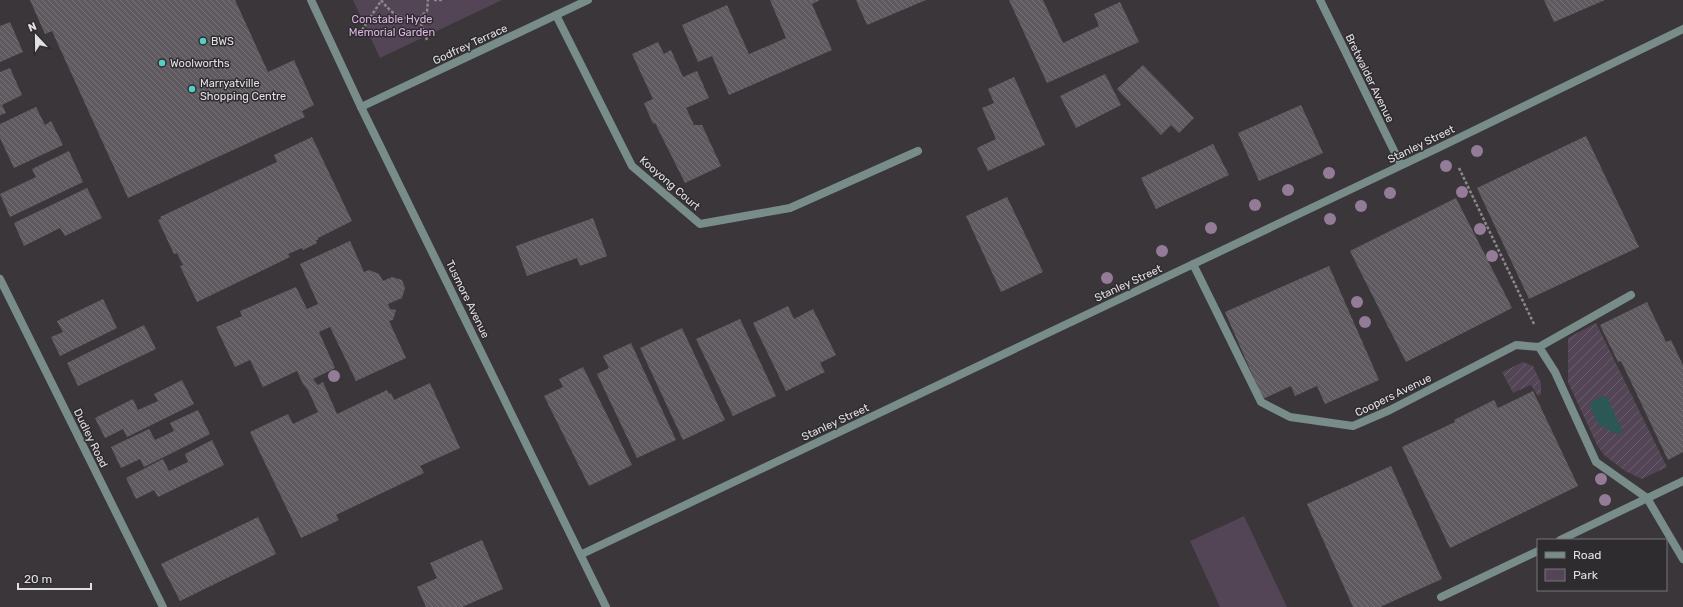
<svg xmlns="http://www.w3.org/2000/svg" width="1683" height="607" viewBox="0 0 1683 607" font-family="Rubik,sans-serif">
<defs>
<pattern id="garden-furrows" width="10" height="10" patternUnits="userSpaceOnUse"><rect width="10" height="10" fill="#534456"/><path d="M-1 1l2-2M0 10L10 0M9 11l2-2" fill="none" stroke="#6b5f6e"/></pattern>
<pattern id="building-back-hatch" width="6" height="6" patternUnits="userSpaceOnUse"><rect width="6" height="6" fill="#5e5a5f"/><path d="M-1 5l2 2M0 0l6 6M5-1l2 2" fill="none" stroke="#757176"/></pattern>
</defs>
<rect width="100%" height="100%" fill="#3a363a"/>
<g fill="#534456">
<polygon points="353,0 502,0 380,58"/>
<polygon points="1244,516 1287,607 1220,607 1190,541"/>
</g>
<g fill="url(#garden-furrows)">
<polygon points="1596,323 1667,467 1642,479 1625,471 1604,455 1597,445 1568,382 1568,338"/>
<polygon points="1523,362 1533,366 1541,383 1541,394 1538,396 1531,385 1513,393 1502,372"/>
</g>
<polygon fill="#2b5854" points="1606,395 1623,432 1616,434 1598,424 1589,403"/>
<g fill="url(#building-back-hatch)">
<polygon points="30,0 235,0 268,72 294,60 314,105 302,111 305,117 128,198 52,31 45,34"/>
<polygon points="770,0 820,0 812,4 832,50 729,95 712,56 698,62 682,25 727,5 749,54 786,38"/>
<polygon points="856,0 926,0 867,25"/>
<polygon points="1009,0 1043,0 1063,43 1099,26 1094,14 1120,2 1139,42 1047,83"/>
<polygon points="1544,0 1605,0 1554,22"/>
<polygon points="10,22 23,52 0,62 0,26"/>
<polygon points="658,42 664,54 671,50 683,77 697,71 709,98 686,108 694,125 702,125 721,166 685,183 655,123 653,124 644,103 653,99 632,54"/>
<polygon points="1143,65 1194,118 1179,133 1171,125 1161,135 1117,89"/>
<polygon points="10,68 22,95 2,105 6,113 0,115 0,72"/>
<polygon points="1105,74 1121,105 1076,128 1060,96"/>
<polygon points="1014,77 1045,145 988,171 977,148 996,139 982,108 994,103 988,89"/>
<polygon points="1301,105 1323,153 1259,181 1238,133"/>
<polygon points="36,107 45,125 51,121 63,145 14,168 0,138 0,124"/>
<polygon points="1586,136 1639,247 1529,299 1477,188"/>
<polygon points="312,137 352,221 318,238 318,240 316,240 317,243 303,250 302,248 288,254 290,257 197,302 180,266 183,265 177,253 174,254 158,220 161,219 160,217 277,162 274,155"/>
<polygon points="1213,144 1229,175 1156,209 1141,178"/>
<polygon points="69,151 83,182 10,217 0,194 36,177 32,169"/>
<polygon points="87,188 102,218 65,236 60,228 24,246 14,223"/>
<polygon points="1007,197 1043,272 1001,292 966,216"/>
<polygon points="1456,198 1512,308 1406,362 1350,251"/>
<polygon points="593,218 607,256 580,266 577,258 527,276 516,246"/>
<polygon points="350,241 364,272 369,270 379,274 383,281 392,277 402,280 405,288 402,298 388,304 390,309 396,310 393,320 389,321 406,358 356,381 330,327 319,332 335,368 313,379 318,385 323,382 337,414 387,390 389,394 391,393 394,400 430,383 460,448 420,466 424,473 336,515 339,520 301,538 250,432 288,414 293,424 318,412 308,390 303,384 297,371 263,387 250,360 235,367 216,327 242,316 240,311 296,287 307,309 318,304 300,264"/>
<polygon points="1329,266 1379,380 1325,404 1317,386 1295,396 1291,386 1263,399 1225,312"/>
<polygon points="103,299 117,328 60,356 51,337 63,332 57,321"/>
<polygon points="1647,302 1666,342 1671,340 1683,365 1683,452 1668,460 1621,361 1618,362 1600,325"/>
<polygon points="788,306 794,319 813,309 836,355 820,363 825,372 786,391 753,323"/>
<polygon points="740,319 776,396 733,416 696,339"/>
<polygon points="144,325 156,349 78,386 67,363"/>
<polygon points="682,328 725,420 683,440 640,348"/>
<polygon points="631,343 676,440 637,458 597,374 609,368 603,356"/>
<polygon points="583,367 632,465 589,486 544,396 563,387 559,379"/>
<polygon points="182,380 194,404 127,437 123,429 105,438 95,418 133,399 138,410 158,401 154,394"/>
<polygon points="1533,391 1578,486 1450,548 1402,447 1455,422 1454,420 1494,400 1498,408"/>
<polygon points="198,410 210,434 144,467 140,459 121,468 111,447 149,429 155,440 174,431 170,423"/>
<polygon points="212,440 224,465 158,497 154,490 136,499 126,478 163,459 169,471 188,462 185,454"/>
<polygon points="1391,466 1442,579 1380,607 1353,607 1307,504"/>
<polygon points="258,517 276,554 180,601 161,564"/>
<polygon points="482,540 503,589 462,607 426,607 417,587 437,578 430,563"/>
</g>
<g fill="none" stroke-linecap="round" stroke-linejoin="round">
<g stroke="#8b888c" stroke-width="2.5" stroke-dasharray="3 2" stroke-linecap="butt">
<path d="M381 0C392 14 400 20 419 18L427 40"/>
<polyline points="434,0 443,0"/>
<polyline points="419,18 427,11 428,0"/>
<polyline points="362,30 381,1"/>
<polyline points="1459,168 1534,324"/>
</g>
<g stroke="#788c8a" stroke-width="8">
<polyline points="1539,347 1631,295"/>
<polyline points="1560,540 1683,481"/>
<polyline points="1441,597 1538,551"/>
</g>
<g stroke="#788c8a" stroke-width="8">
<polyline points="311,0 361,107 606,607"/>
<polyline points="1320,0 1401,165"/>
<polyline points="556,15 632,166 700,224 790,208 918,151"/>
<polyline points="361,107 588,0"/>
<polyline points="1193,264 1261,402 1290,417 1353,426 1390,410 1516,345 1539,347 1555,372 1596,462 1647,498 1683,559"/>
<polyline points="0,279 163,607"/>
<polyline points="582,554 1438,148 1683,29"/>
</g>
</g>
<g fill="#947b98">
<circle cx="1477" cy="151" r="6"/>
<circle cx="1446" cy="166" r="6"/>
<circle cx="1329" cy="173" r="6"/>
<circle cx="1288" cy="190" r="6"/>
<circle cx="1462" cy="192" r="6"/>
<circle cx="1390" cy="193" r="6"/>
<circle cx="1255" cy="205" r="6"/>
<circle cx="1361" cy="206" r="6"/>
<circle cx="1330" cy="219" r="6"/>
<circle cx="1211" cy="228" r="6"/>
<circle cx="1480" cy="229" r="6"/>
<circle cx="1162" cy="251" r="6"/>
<circle cx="1492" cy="256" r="6"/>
<circle cx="1107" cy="278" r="6"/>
<circle cx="1357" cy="302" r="6"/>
<circle cx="1365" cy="322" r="6"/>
<circle cx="334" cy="376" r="6"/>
<circle cx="1601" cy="479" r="6"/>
<circle cx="1605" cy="500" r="6"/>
</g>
<g fill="#55cec5" stroke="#2f2c30" stroke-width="1.5">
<circle cx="203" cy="41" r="4"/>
<circle cx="162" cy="63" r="4"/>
<circle cx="192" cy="89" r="4"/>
</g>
<g text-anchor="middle" stroke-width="3" stroke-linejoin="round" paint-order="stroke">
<g font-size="11" fill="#ddb4e5" stroke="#2f2c30">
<text x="392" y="23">Constable Hyde<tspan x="392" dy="13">Memorial Garden</tspan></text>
</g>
<g font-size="11" fill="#e2e0e3" stroke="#2f2c30" text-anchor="start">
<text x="211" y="45">BWS</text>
<text x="170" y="67">Woolworths</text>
<text x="200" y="87">Marryatville<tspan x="200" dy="13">Shopping Centre</tspan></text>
</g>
<g font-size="11" fill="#e2e0e3" stroke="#2f2c30">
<text transform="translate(470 44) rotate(-25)" y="4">Godfrey Terrace</text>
<text transform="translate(1370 78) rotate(64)" y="4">Bretwalder Avenue</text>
<text transform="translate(1421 144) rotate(-26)" y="4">Stanley Street</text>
<text transform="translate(670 183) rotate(41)" y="4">Kooyong Court</text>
<text transform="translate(1128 283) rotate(-25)" y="4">Stanley Street</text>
<text transform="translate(468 299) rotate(64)" y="4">Tusmore Avenue</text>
<text transform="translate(1393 395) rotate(-26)" y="4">Coopers Avenue</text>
<text transform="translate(835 422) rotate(-25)" y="4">Stanley Street</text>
<text transform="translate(91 438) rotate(64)" y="4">Dudley Road</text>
</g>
</g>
<rect x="1537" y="539" width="130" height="52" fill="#2f2c30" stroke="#777478"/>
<rect x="1545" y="552" width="20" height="6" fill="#788c8a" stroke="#777478"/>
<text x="1573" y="559" font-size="12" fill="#e2e0e3">Road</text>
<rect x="1545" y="569" width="20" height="12" fill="#534456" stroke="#777478"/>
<text x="1573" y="579" font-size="12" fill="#e2e0e3">Park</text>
<g transform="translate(36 36) rotate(338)" stroke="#2f2c30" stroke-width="3" paint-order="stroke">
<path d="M0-3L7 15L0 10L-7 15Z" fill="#e2e0e3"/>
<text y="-6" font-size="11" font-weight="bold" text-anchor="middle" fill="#e2e0e3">N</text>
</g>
<path d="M18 583v6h73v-6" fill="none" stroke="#e2e0e3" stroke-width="2"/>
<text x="24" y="583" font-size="12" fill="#e2e0e3" stroke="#2f2c30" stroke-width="3" paint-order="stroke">20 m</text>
</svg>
